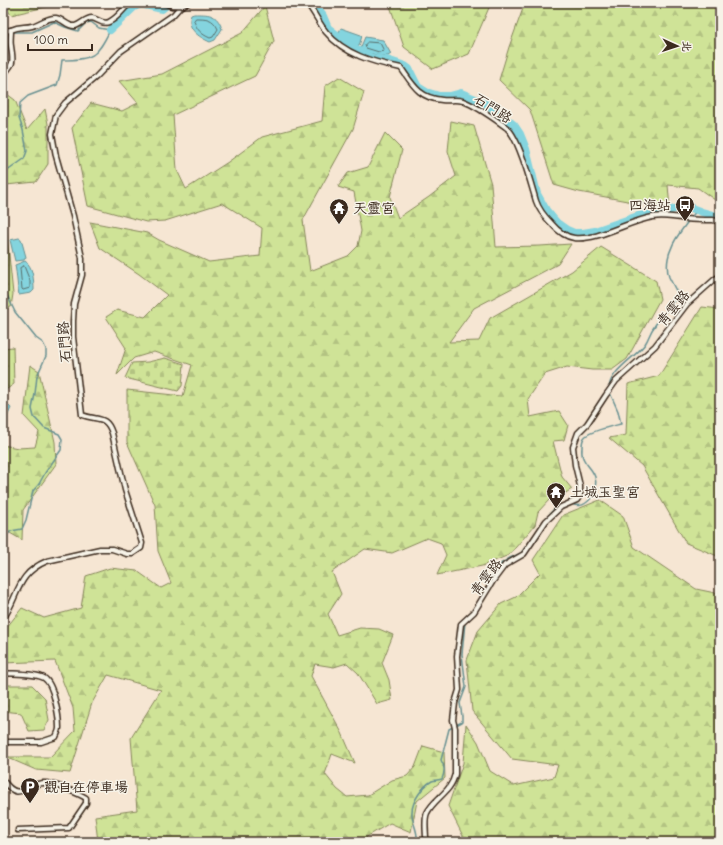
<svg xmlns="http://www.w3.org/2000/svg" width="723" height="845" viewBox="0 0 723 845" font-family="Delius,'LXGW WenKai TC',sans-serif">
<defs>
<pattern id="forest-firs" width="22" height="20" patternUnits="userSpaceOnUse"><rect width="22" height="20" fill="#cfe397"/><path d="M5 1l3.5 6h-7zM16 11l3.5 6h-7z" fill="#b3c382"/></pattern>
<pattern id="cemetery-stones" width="16" height="16" patternUnits="userSpaceOnUse"><rect width="16" height="16" fill="#cfe397"/><path d="M2 7V4a2 2 0 0 1 4 0v3zM10 15v-3a2 2 0 0 1 4 0v3z" fill="#b3c382"/></pattern>
</defs>
<rect width="100%" height="100%" fill="#f6e6d3"/>
<filter id="ink" filterUnits="userSpaceOnUse"><feTurbulence type="fractalNoise" baseFrequency=".025" numOctaves="2"/><feDisplacementMap in="SourceGraphic" scale="8" xChannelSelector="R" yChannelSelector="G"/><feConvolveMatrix kernelMatrix="1 2 1 2 8 2 1 2 1" color-interpolation-filters="sRGB"/></filter>
<g filter="url(#ink)">
<g fill="url(#forest-firs)" stroke="#85865a">
<polygon points="3,3 54,3 50,6 11,15"/>
<polygon points="389,3 491,3 469,54 433,69 404,47"/>
<polygon points="525,3 720,3 720,110 715,117 720,126 720,195 715,200 698,188 668,185 670,209 579,192 554,185 530,110 499,80 509,47"/>
<polygon points="265,6 274,41 255,76 173,115 177,170 186,189 228,162 262,137 322,121 325,86 339,77 364,92 353,129 303,220 310,271 348,256 358,246 361,231 354,192 338,187 348,173 368,167 385,133 402,150 390,197 398,218 429,197 456,176 448,151 451,121 474,126 491,184 496,247 540,246 571,244 558,264 474,308 449,342 479,341 490,318 572,271 601,247 656,281 660,299 627,359 612,370 592,370 567,367 545,374 528,399 530,417 559,411 568,425 564,440 553,441 562,477 572,489 564,494 549,500 538,512 535,525 509,555 482,566 437,575 446,555 441,543 427,538 392,553 365,549 332,572 341,594 328,614 337,635 360,628 379,629 393,635 382,663 389,680 392,700 377,704 358,673 347,663 334,667 315,664 311,676 342,733 355,763 332,754 325,774 337,789 347,797 368,795 392,780 407,776 415,767 423,746 444,752 445,778 417,801 411,832 390,823 368,836 361,842 98,842 95,816 137,810 131,738 161,690 108,675 92,703 70,773 36,770 6,757 50,757 75,731 73,708 55,661 3,663 3,632 22,608 44,618 81,608 86,576 110,568 137,571 161,588 171,583 158,551 155,505 127,442 127,390 183,396 192,365 154,352 134,358 117,375 126,348 106,317 117,310 145,317 167,295 139,274 100,248 90,222 147,233 159,240 209,262 260,256 262,228 222,203 165,221 146,222 88,206 72,128 91,103 122,111 138,103 119,81 162,74 242,33"/>
<polygon points="3,91 15,100 27,130 45,109 48,124 48,164 36,182 6,185 5,217 13,294 11,307 3,309"/>
<polygon points="702,307 720,309 720,557 686,543 642,466 609,438 626,435 628,384 659,376"/>
<polygon points="13,347 14,384 3,392 3,348"/>
<polygon points="30,365 39,371 55,442 56,464 23,510 22,540 3,529 3,445 18,448 35,447 39,432 24,416"/>
<polygon points="600,500 623,516 634,547 696,589 720,594 720,842 487,842 463,836 448,806 463,763 466,724 478,742 490,771 514,786 554,777 558,765 512,759 472,711 467,660 478,631 501,604 516,597 540,573 533,560 563,515"/>
<polygon points="3,685 32,685 45,698 49,720 44,730 29,731 21,713 3,711"/>
</g>
<polygon fill="url(#cemetery-stones)" stroke="#85865a" points="165,358 184,364 182,386 178,391 125,378 132,363 148,362"/>
<g fill="#84d4de" stroke="#679091">
<path d="M194 14C208 14 217 13 222 29L215 40 210 42C199 37 186 29 191 15Z"/>
<path d="M341 28 361 35 362 36 359 46 357 47C349 43 344 38 339 32Z"/>
<path d="M365 37 383 40 391 54 388 56C378 56 369 54 360 49Z"/>
<polygon points="19,238 21,239 26,257 24,260 15,261 10,240"/>
<path d="M25 261C33 266 34 281 34 290L31 293 19 295C17 285 17 275 15 265Z"/>
<polygon points="3,404 5,405 9,406 11,408 5,421 3,420"/>
</g>
<g fill="none" stroke-linecap="round" stroke-linejoin="round">
<g stroke="#586e6b" stroke-width="1">
<path d="M196 18C206 18 213 18 218 29L213 37 210 38C201 34 197 30 194 21Z"/>
<polygon points="368,42 380,43 384,51 379,52 366,48 365,45"/>
<polygon points="24,266 30,281 30,288 23,290 22,289 20,268"/>
</g>
<g stroke="#679091" stroke-width="1.5">
<polyline points="3,70 6,67"/>
<path d="M3 174 24 159 27 151 23 130 19 118 20 103 28 96 57 85 60 75 62 60C92 60 97 57 110 30L99 28 91 22 86 23 78 31 65 27 54 22 32 32H14"/>
<polyline points="3,278 6,293 15,312 36,338 43,343 46,349 46,356 37,376 35,394 32,409 34,417 44,428 59,434 62,439 61,450 45,473 39,484 33,491 26,520 22,529 11,531 3,539"/>
<path d="M609 389C609 371 635 358 645 344 649 338 650 332 654 327 661 315 672 307 678 294 675 289 672 283 669 277 661 252 683 228 697 210"/>
<path d="M572 504C587 511 599 491 595 477 591 465 580 463 582 447 582 445 582 441 584 438 588 431 613 426 621 424L618 411 610 393"/>
<polyline points="548,516 554,509 558,507"/>
<polyline points="486,589 493,574 499,565 510,558 521,553 540,527"/>
<polyline points="456,725 462,722 462,716 460,703 466,687 462,654 465,622"/>
<path d="M413 842 417 839C418 830 411 821 412 812 412 801 423 786 432 781 435 780 439 780 442 779 445 771 445 767 441 760L449 729 453 727"/>
</g>
<g stroke="#84d4de" stroke-width="8">
<polyline points="313,3 323,16 328,28 355,49 372,58 387,60 405,66 409,69 418,87 426,92 439,96 450,96 461,93 487,104 514,125 520,134 526,149 537,194 546,210 557,223 567,230 574,233 583,233 595,231 641,215 667,211 686,206 702,212 720,217"/>
<polyline points="110,30 134,7 141,4 162,9 169,3"/>
</g>
<g stroke="#3b2a1e" stroke-width="7">
<g id="minor">
<polyline points="165,3 172,6 181,6"/>
<path d="M307 3C314 12 319 23 326 32 345 55 373 62 401 68 413 85 419 98 442 100 449 101 456 99 463 101 479 107 493 118 507 128 519 138 531 184 536 201 539 210 545 217 551 223 557 230 566 237 574 238 598 241 628 221 653 217 664 215 675 217 686 219 695 220 704 220 713 220L720 222"/>
<polyline points="3,31 11,30"/>
<path d="M3 75C15 62 13 62 11 46 10 41 11 36 11 30 20 26 24 28 32 26 40 24 47 17 56 18 63 19 68 27 75 26 81 25 85 18 92 18 98 19 102 25 109 22 118 18 123 9 130 3"/>
<path d="M3 619C19 596 16 574 47 561L100 549H112L127 554H132L141 548 142 543 125 490 112 433C106 415 98 421 82 415L73 337V321L74 304 82 275V258L73 216 56 156 52 134 56 115 65 103 96 77 121 51 173 15 181 6 188 3"/>
<path d="M3 673C13 674 35 673 44 678 54 684 59 717 59 728 59 732 57 734 56 737L41 742H3"/>
<path d="M3 780C19 804 27 783 44 783 53 783 78 793 86 798V803L69 828 18 830"/>
<path d="M424 842 426 839C426 831 424 819 427 813 434 798 451 793 455 774V728L453 720 455 703 459 690 457 656 461 624 474 612 493 581 505 565 524 554 546 521 561 507 577 500 580 495V486L575 465 573 447 578 433 587 424 606 395 616 381 655 346 687 304 714 280 720 276"/>
</g>
</g>
<use href="#minor" stroke="#f7f3e8" stroke-width="4"/>
</g>
</g>
<defs>
<g id="bus-pin" transform="scale(1)"><path d="M0 17L-7.5 6A9.5 9.5 0 1 1 7.5 6Z" fill="#3b2a1e" stroke="#f7f3e8"/><path d="M-5-6H5V4H4V6H2V4H-2V6H-4V4H-5ZM-3.5-4V0h7V-4ZM-3.5 1.2v1.5H-2V1.2ZM2 1.2v1.5H3.5V1.2Z" fill="#fff"/></g>
<g id="temple-pin" transform="scale(1)"><path d="M0 17L-7.5 6A9.5 9.5 0 1 1 7.5 6Z" fill="#3b2a1e" stroke="#f7f3e8"/><path d="M0-6L5-2H3V0L6.5 2.5H4V6H1.5V3h-3V6H-4V2.5H-6.5L-3 0V-2H-5Z" fill="#fff"/></g>
<g id="parking-pin" transform="scale(1)"><path d="M0 17L-7.5 6A9.5 9.5 0 1 1 7.5 6Z" fill="#3b2a1e" stroke="#f7f3e8"/><path d="M-3.5-5.5H1a3.5 3.5 0 0 1 0 7H-1V5.5H-3.5ZM-1-3.4V-.6H.8a1.4 1.4 0 0 0 0-2.8Z" fill="#fff"/></g>
</defs>
<g fill-rule="evenodd">
<use href="#bus-pin" x="685" y="205"/>
<use href="#temple-pin" x="339" y="208"/>
<use href="#temple-pin" x="556" y="492"/>
<use href="#parking-pin" x="30" y="787"/>
</g>
<g text-anchor="middle" stroke-width="3" stroke-linejoin="round" paint-order="stroke">
<g font-size="14" fill="#3b2a1e" stroke="#f7f3e8">
<text transform="translate(493 108) rotate(33)" y="5">石門路</text>
<text transform="translate(673 308) rotate(-50)" y="5">青雲路</text>
<text transform="translate(64 342) rotate(-94)" y="5">石門路</text>
<text transform="translate(486 577) rotate(-53)" y="5">青雲路</text>
</g>
<g font-size="14" fill="#3b2a1e" stroke="#f7f3e8" text-anchor="start">
<text x="671" y="210" text-anchor="end">四海站</text>
<text x="353" y="213">天靈宮</text>
<text x="570" y="497">土城玉聖宮</text>
<text x="44" y="792">觀自在停車場</text>
</g>
</g>
<rect width="723" height="845" fill="none" stroke="#f7f3e8" stroke-width="16"/>
<rect x="8" y="8" width="707" height="829" fill="none" stroke="#3b2a1e" stroke-width="1.5" filter="url(#ink)"/>
<g transform="translate(677 46) rotate(93)" stroke="#f7f3e8" stroke-width="3" paint-order="stroke">
<path d="M0-3L7 15L0 10L-7 15Z" fill="#3b2a1e"/>
<text y="-6" font-size="11" font-weight="bold" text-anchor="middle" fill="#3b2a1e">北</text>
</g>
<path d="M28 44v6h64v-6" fill="none" stroke="#3b2a1e" stroke-width="2"/>
<text x="34" y="44" font-size="12" fill="#3b2a1e" stroke="#f7f3e8" stroke-width="3" paint-order="stroke">100 m</text>
</svg>
